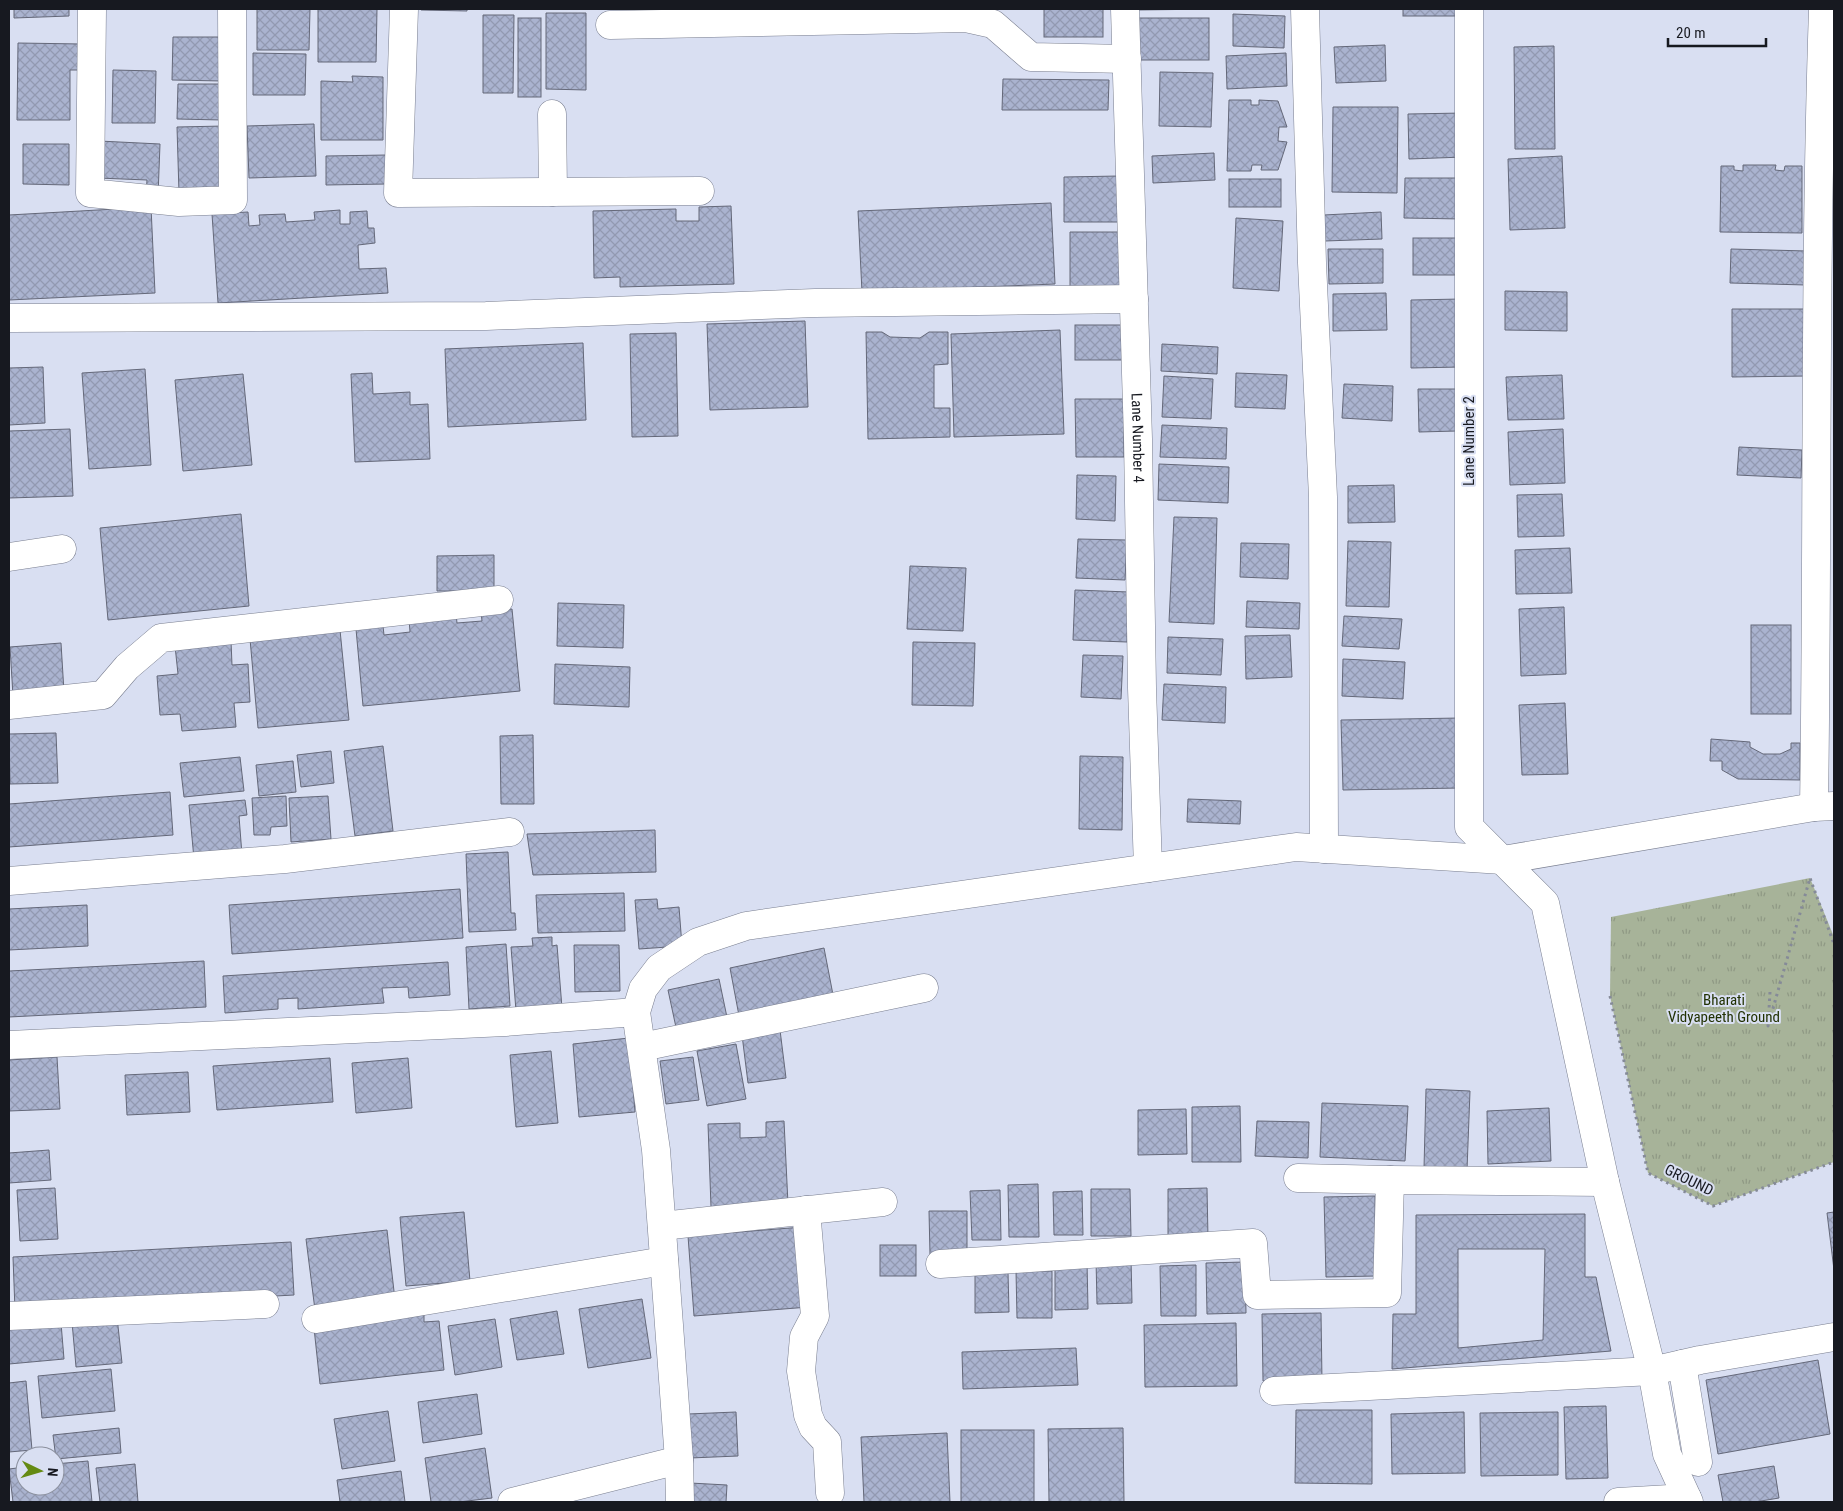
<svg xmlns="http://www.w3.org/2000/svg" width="1843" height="1511" viewBox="0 0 1843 1511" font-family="'Roboto Condensed',sans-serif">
<defs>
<pattern id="park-tufts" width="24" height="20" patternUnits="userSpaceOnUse" patternTransform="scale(1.25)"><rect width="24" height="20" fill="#a7b399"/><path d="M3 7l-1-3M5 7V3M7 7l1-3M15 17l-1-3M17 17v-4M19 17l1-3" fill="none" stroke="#8f9984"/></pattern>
<pattern id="building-cross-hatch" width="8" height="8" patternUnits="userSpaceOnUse" patternTransform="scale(1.25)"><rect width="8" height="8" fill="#aab3cf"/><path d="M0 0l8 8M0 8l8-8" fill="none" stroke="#9299b1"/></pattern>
</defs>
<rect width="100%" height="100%" fill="#d9dff2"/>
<polygon fill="url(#park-tufts)" points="1810,878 1834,937 1834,1162 1713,1206 1648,1173 1610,996 1611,917"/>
<g fill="url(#building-cross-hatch)" stroke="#646879" fill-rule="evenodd">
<polygon points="14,9 69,9 69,16 14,18"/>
<polygon points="257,9 310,9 309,50 257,50"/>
<polygon points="318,9 377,9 376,62 318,62"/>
<polygon points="421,9 467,9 467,11 421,10"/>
<rect x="1044" y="9" width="59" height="28"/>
<polygon points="1137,9 1215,9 1137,10"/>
<rect x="1403" y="9" width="53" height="7"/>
<polygon points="546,13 586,13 586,90 546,89"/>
<polygon points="1233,14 1285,16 1284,48 1233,46"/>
<polygon points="483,15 514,15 513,93 483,93"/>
<rect x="518" y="18" width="23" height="79"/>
<rect x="1134" y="18" width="75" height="42"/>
<polygon points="173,37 223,37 222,81 172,80"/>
<polygon points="18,43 82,44 82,70 70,70 70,120 17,120"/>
<polygon points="1385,45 1386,81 1336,83 1334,47"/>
<polygon points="1554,46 1555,149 1515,149 1514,47"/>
<polygon points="253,53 306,54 305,95 253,95"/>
<polygon points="1286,53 1287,86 1227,89 1226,56"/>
<polygon points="113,70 156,71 155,123 112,123"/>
<polygon points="1160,72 1213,73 1211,127 1159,126"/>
<polygon points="352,76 383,77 383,140 321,140 321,81 353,82"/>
<polygon points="1003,79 1109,80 1108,110 1002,110"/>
<polygon points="178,84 223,84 222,120 177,119"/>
<polygon points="1229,100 1251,100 1251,105 1259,105 1259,100 1278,101 1287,127 1279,127 1278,141 1287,142 1278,170 1261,170 1262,165 1252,165 1251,171 1227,171"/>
<polygon points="1333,107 1398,107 1397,193 1332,192"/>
<polygon points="1463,113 1464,157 1409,159 1408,114"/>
<polygon points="314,124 316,176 249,178 247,126"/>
<polygon points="224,126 226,192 179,193 177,127"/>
<polygon points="99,141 160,144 158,196 146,195 147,180 98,178"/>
<polygon points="23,144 69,144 69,185 23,184"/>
<polygon points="1214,153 1215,180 1153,183 1152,156"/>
<polygon points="387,155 387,184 326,185 326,156"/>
<polygon points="1562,156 1565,228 1510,230 1508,159"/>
<polygon points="1743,165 1776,165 1775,170 1784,171 1785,166 1802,166 1802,233 1720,232 1721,166 1734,166 1734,170 1743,171"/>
<polygon points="1119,176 1119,222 1064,222 1064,177"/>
<polygon points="1405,178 1462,178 1462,219 1404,218"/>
<rect x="1229" y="179" width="52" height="28"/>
<polygon points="1051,203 1055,284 862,292 858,211"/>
<polygon points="731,206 734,284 620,287 620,277 594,278 593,211 676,209 676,221 699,221 699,207"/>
<polygon points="151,207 155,293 9,300 9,215"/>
<polygon points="340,210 340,224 350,224 350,212 367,211 368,228 374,228 375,243 358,245 359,269 386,268 388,293 218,303 212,214 248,212 249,226 260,225 259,215 285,214 286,222 315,220 314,212"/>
<polygon points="1381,212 1382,239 1325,241 1324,215"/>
<polygon points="1236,218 1283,221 1279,291 1233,288"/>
<polygon points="1070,232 1121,232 1120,292 1070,292"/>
<rect x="1413" y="238" width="43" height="37"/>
<polygon points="1328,249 1383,249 1383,283 1329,284"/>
<polygon points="1731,249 1807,251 1806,285 1730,283"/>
<polygon points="1505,291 1567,292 1567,331 1505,330"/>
<polygon points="1386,293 1387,330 1333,331 1333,294"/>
<polygon points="1461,299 1461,367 1411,368 1411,300"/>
<polygon points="1732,309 1806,309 1807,376 1732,377"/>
<polygon points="805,321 808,407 710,410 707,324"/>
<rect x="1075" y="325" width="52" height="35"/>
<polygon points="1060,330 1064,434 954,437 951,334"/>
<polygon points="866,332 882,332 890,337 920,338 929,332 948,332 948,364 934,365 934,408 950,408 950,437 868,439"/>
<polygon points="676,333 678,436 632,437 630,334"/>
<polygon points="583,343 586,420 448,427 445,349"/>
<polygon points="1162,344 1218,347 1217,374 1161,371"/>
<polygon points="43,367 45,423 9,425 9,368"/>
<polygon points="145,369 151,465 89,469 82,373"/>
<polygon points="372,373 373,394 410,392 410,405 428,404 430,459 355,462 351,374"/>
<polygon points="1236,373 1287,375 1285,409 1235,407"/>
<polygon points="243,374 252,465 183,471 175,380"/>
<polygon points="1562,375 1564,419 1508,420 1506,377"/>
<polygon points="1164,376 1213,379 1211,419 1162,417"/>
<polygon points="1344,384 1393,386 1392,421 1342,418"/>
<polygon points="1418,389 1456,389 1457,431 1419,432"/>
<polygon points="1075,399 1124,399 1124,457 1076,457"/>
<polygon points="1162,425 1227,428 1226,459 1160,457"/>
<polygon points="70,429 73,496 9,498 9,431"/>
<polygon points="1563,429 1565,483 1510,485 1508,432"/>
<polygon points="1739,447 1802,450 1801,478 1737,475"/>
<polygon points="1159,464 1229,467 1228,503 1158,500"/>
<polygon points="1077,475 1116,476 1115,521 1076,519"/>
<polygon points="1394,485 1395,522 1348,523 1348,486"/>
<polygon points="1562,494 1564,536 1518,537 1517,495"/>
<polygon points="241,514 249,606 108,620 100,528"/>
<polygon points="1174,517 1217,518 1214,624 1169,622"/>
<polygon points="1078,539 1127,540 1125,580 1076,578"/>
<polygon points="1348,541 1391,542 1389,607 1346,606"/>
<polygon points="1241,543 1289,544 1288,579 1240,577"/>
<polygon points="1570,548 1572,593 1516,594 1515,550"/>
<polygon points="494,555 494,591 437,591 437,556"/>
<polygon points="910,566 966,568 963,631 907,629"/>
<polygon points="1075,590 1129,592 1127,642 1073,640"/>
<polygon points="1247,601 1300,603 1299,629 1246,627"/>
<polygon points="558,603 624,605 623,648 557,646"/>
<polygon points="1564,607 1566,674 1521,676 1519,609"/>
<polygon points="512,609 520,691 363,706 356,629 383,626 384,635 410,632 409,619 456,614 457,623 482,621 481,612"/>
<polygon points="1344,616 1402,619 1399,649 1342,646"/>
<rect x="1751" y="625" width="40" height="89"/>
<polygon points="340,630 349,720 258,728 250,639"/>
<polygon points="1290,635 1292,677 1246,679 1245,636"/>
<polygon points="1168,637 1223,639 1221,675 1167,673"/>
<polygon points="231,641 232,665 248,664 250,702 234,703 236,727 182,731 180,714 160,715 157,676 178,674 175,646"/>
<polygon points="913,642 975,643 973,706 912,705"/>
<polygon points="61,643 64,692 13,696 10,647"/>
<polygon points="1083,655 1123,656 1121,699 1081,697"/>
<polygon points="1343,659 1405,662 1403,699 1342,696"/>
<polygon points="555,664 630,667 629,707 554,704"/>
<polygon points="1164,684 1226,687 1225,723 1162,720"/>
<polygon points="1565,703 1568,774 1522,775 1519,705"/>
<polygon points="1460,718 1461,788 1343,790 1341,720"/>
<polygon points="56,733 58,783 10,784 9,734"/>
<polygon points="533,735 534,804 501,804 500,736"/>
<polygon points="1711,739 1750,742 1750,747 1763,754 1780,754 1791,749 1791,743 1800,743 1800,780 1738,779 1722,770 1722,761 1710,761"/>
<polygon points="383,746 393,831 355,836 344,751"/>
<polygon points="331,751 334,783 301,787 297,755"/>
<polygon points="1080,756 1123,757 1122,830 1079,829"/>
<polygon points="240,757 244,791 184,797 180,763"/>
<polygon points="293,761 296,792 259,796 256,765"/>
<polygon points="170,792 173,835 9,847 9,804"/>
<polygon points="286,796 287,826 271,827 270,835 254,835 252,798"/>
<polygon points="328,796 331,839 291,842 289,798"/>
<polygon points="1188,799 1241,801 1240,824 1187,822"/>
<polygon points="245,800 247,815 239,816 242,855 194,859 189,805"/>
<polygon points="655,830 656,872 533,875 527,834"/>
<polygon points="508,852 511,913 515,913 516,930 469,932 466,854"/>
<polygon points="460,889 463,938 232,954 229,905"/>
<polygon points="624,893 625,931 538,933 536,895"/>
<polygon points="657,899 658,909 679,907 682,946 639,949 635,900"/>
<polygon points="87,905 88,946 9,950 9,909"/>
<polygon points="552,937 552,946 557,945 562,1008 516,1011 511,947 533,946 532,938"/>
<polygon points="506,944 510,1006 469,1009 466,947"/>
<polygon points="574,945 619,945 620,991 575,992"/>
<polygon points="824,948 834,1000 740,1021 730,968"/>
<polygon points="204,961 206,1007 9,1017 9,971"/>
<polygon points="448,962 450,995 409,998 408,987 382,988 384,1003 298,1009 298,998 278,999 278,1009 225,1013 223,976"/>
<polygon points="719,979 728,1022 677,1032 668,990"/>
<polygon points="780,1030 786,1078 748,1083 742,1035"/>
<polygon points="629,1038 635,1112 579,1117 573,1044"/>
<polygon points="736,1044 746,1099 707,1106 697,1051"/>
<polygon points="551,1051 558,1123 516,1127 510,1055"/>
<polygon points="57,1057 60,1109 9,1111 9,1060"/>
<polygon points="693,1057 699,1100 666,1104 660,1061"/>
<polygon points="330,1058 333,1102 217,1110 213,1066"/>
<polygon points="408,1058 412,1108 356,1113 352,1063"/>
<polygon points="188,1072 190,1112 127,1115 125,1075"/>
<polygon points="1426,1089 1470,1091 1467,1170 1424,1168"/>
<polygon points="1322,1103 1408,1106 1405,1161 1320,1157"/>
<polygon points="1240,1106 1241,1162 1192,1162 1192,1107"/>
<polygon points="1549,1108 1551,1161 1488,1164 1487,1111"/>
<polygon points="1186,1109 1187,1154 1138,1155 1138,1110"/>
<polygon points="784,1121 788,1204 711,1207 708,1124 740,1123 740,1138 766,1137 766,1122"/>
<polygon points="1257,1121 1309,1122 1308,1158 1255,1156"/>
<polygon points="49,1150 51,1180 9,1183 9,1153"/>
<polygon points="1038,1184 1039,1237 1009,1237 1008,1185"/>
<polygon points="55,1188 58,1239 20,1241 17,1190"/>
<polygon points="1207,1188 1208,1238 1168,1239 1168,1189"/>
<polygon points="1091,1189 1130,1189 1131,1236 1091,1236"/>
<polygon points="1000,1190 1001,1240 972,1240 970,1191"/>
<polygon points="1082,1191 1083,1235 1054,1235 1053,1192"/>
<polygon points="1375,1196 1376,1276 1326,1277 1324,1197"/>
<polygon points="929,1211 967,1211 967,1255 930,1255"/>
<polygon points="464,1212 470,1281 406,1286 400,1217"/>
<polygon points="1834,1212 1834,1270 1827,1213"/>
<path d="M1585 1214V1277H1596L1611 1351 1392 1369 1393 1314H1416V1215ZM1458 1249H1545L1543 1340 1458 1348Z"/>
<polygon points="803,1227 809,1307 694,1316 688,1236"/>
<polygon points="387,1230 395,1300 315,1310 306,1239"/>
<polygon points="291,1242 294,1295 15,1310 13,1257"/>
<rect x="880" y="1245" width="36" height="31"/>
<polygon points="1131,1258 1132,1303 1097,1304 1096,1259"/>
<polygon points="1055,1261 1087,1261 1088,1309 1055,1310"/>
<polygon points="1245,1262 1246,1313 1207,1314 1206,1263"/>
<polygon points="1196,1265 1196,1316 1161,1316 1160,1266"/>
<polygon points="1016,1271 1052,1271 1052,1318 1017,1318"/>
<polygon points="975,1272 1008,1272 1009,1312 975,1313"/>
<polygon points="642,1299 651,1358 588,1368 579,1309"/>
<polygon points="557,1311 564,1354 517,1360 510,1319"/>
<polygon points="1321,1313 1322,1381 1263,1381 1262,1314"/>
<polygon points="424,1315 424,1322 439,1321 444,1370 320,1384 314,1328"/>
<polygon points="117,1317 122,1363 76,1367 72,1322"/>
<polygon points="495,1319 502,1367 455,1375 448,1326"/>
<polygon points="61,1323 64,1359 9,1364 9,1328"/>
<polygon points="1236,1323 1237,1386 1145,1387 1144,1325"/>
<polygon points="1076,1348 1078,1385 963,1389 962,1352"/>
<polygon points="1818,1360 1830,1434 1718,1454 1706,1380"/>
<polygon points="111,1369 115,1411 42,1418 38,1376"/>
<polygon points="26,1381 32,1450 9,1452 9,1383"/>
<polygon points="477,1394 482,1434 423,1443 418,1402"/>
<polygon points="1606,1406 1608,1478 1566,1479 1564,1407"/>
<polygon points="1296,1410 1372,1410 1372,1484 1295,1483"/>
<polygon points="388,1411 395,1461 342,1469 334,1419"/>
<polygon points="736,1412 738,1456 690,1458 688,1414"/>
<polygon points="1464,1412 1465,1473 1392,1474 1391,1414"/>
<polygon points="1558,1412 1558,1475 1481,1476 1480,1413"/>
<polygon points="119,1428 121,1453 56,1459 53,1435"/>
<polygon points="1123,1428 1124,1502 1049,1502 1048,1429"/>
<rect x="961" y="1430" width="73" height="72"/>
<polygon points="947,1433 950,1502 864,1502 861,1437"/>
<polygon points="485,1448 492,1498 459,1502 431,1502 425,1458"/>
<polygon points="88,1461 92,1502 13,1502 9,1469 25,1467 25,1486 55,1486 55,1464"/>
<polygon points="135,1464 138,1502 100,1502 96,1468"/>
<polygon points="1774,1466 1779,1498 1755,1502 1723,1502 1718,1475"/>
<polygon points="401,1471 405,1502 340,1502 337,1480"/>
<polygon points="690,1483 727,1485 726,1502 689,1502"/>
</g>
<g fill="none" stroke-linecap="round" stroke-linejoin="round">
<g stroke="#797e8f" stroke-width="29">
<g id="minor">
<polyline points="92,9 90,193 179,202 233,200 232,9"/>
<polyline points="404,9 398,193 700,191"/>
<path id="s1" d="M1125 9 1138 439 1142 688 1148 868"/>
<polyline points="1305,9 1312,263 1323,497 1324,849"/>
<polyline points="1469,9 1469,827 1545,903 1605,1182 1652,1371 1667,1454 1689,1502"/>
<polyline points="610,25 966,18 993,24 1031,57 1127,59"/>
<polyline points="552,114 553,192"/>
<polyline points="9,318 486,316 815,303 1134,299"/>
<polyline points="9,557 62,549"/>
<polyline points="9,705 103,695 127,667 161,638 499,600"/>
<path d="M1814 807C1818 541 1814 275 1823 9"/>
<polyline points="9,881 285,859 510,832"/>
<polyline points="9,1045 505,1022 636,1012"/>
<polyline points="642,1047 924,988"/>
<polyline points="1298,1178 1390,1180"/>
<polyline points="806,1210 815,1316 804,1337 801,1371 808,1415 813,1427 827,1442 830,1493"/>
<polyline points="662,1226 883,1202"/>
<polyline points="940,1264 1253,1243 1257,1295 1387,1293 1390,1180 1605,1182"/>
<polyline points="9,1316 265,1304"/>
<polyline points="316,1319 664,1261"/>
<polyline points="1682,1364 1698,1462"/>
<polyline points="1274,1391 1652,1371 1700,1360 1834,1337"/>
<polyline points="512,1502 679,1460"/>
<polyline points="680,1502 679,1460 656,1150 636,1012 643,989 659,968 698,942 746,926 1296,847 1503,860 1814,807 1834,806"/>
<polyline points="1618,1502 1687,1498"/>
</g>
</g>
<g stroke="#858a98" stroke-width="3" stroke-dasharray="2.5 4" stroke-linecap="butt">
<polyline points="1770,992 1768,1026 1810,878 1834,944"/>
<polyline points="1610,996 1648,1173 1713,1206 1834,1162"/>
</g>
<use href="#minor" stroke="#fff" stroke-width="28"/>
</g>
<g text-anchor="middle" stroke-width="4" stroke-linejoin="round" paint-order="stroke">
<g font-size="15" fill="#171920" stroke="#d9dff2">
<text dy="5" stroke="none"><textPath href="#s1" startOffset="429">Lane Number 4</textPath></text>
<text transform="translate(1469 441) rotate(-90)" y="5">Lane Number 2</text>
<text transform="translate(1689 1180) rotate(26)" y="5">GROUND</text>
</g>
<g font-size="15" fill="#223203" stroke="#d9dff2">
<text x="1724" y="1005">Bharati<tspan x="1724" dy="17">Vidyapeeth Ground</tspan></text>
</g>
</g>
<rect width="1843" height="1511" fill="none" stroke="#171920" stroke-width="20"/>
<g transform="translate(40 1471) rotate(95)"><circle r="24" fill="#d9dff2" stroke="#8b909e"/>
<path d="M0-4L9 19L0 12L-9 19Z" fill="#648a12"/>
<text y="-8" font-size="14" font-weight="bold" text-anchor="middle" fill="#171920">N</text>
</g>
<path d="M1668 38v8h98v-8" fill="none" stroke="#171920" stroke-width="2.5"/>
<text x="1676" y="38" font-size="15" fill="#171920" stroke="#d9dff2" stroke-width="4" paint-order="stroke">20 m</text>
</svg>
